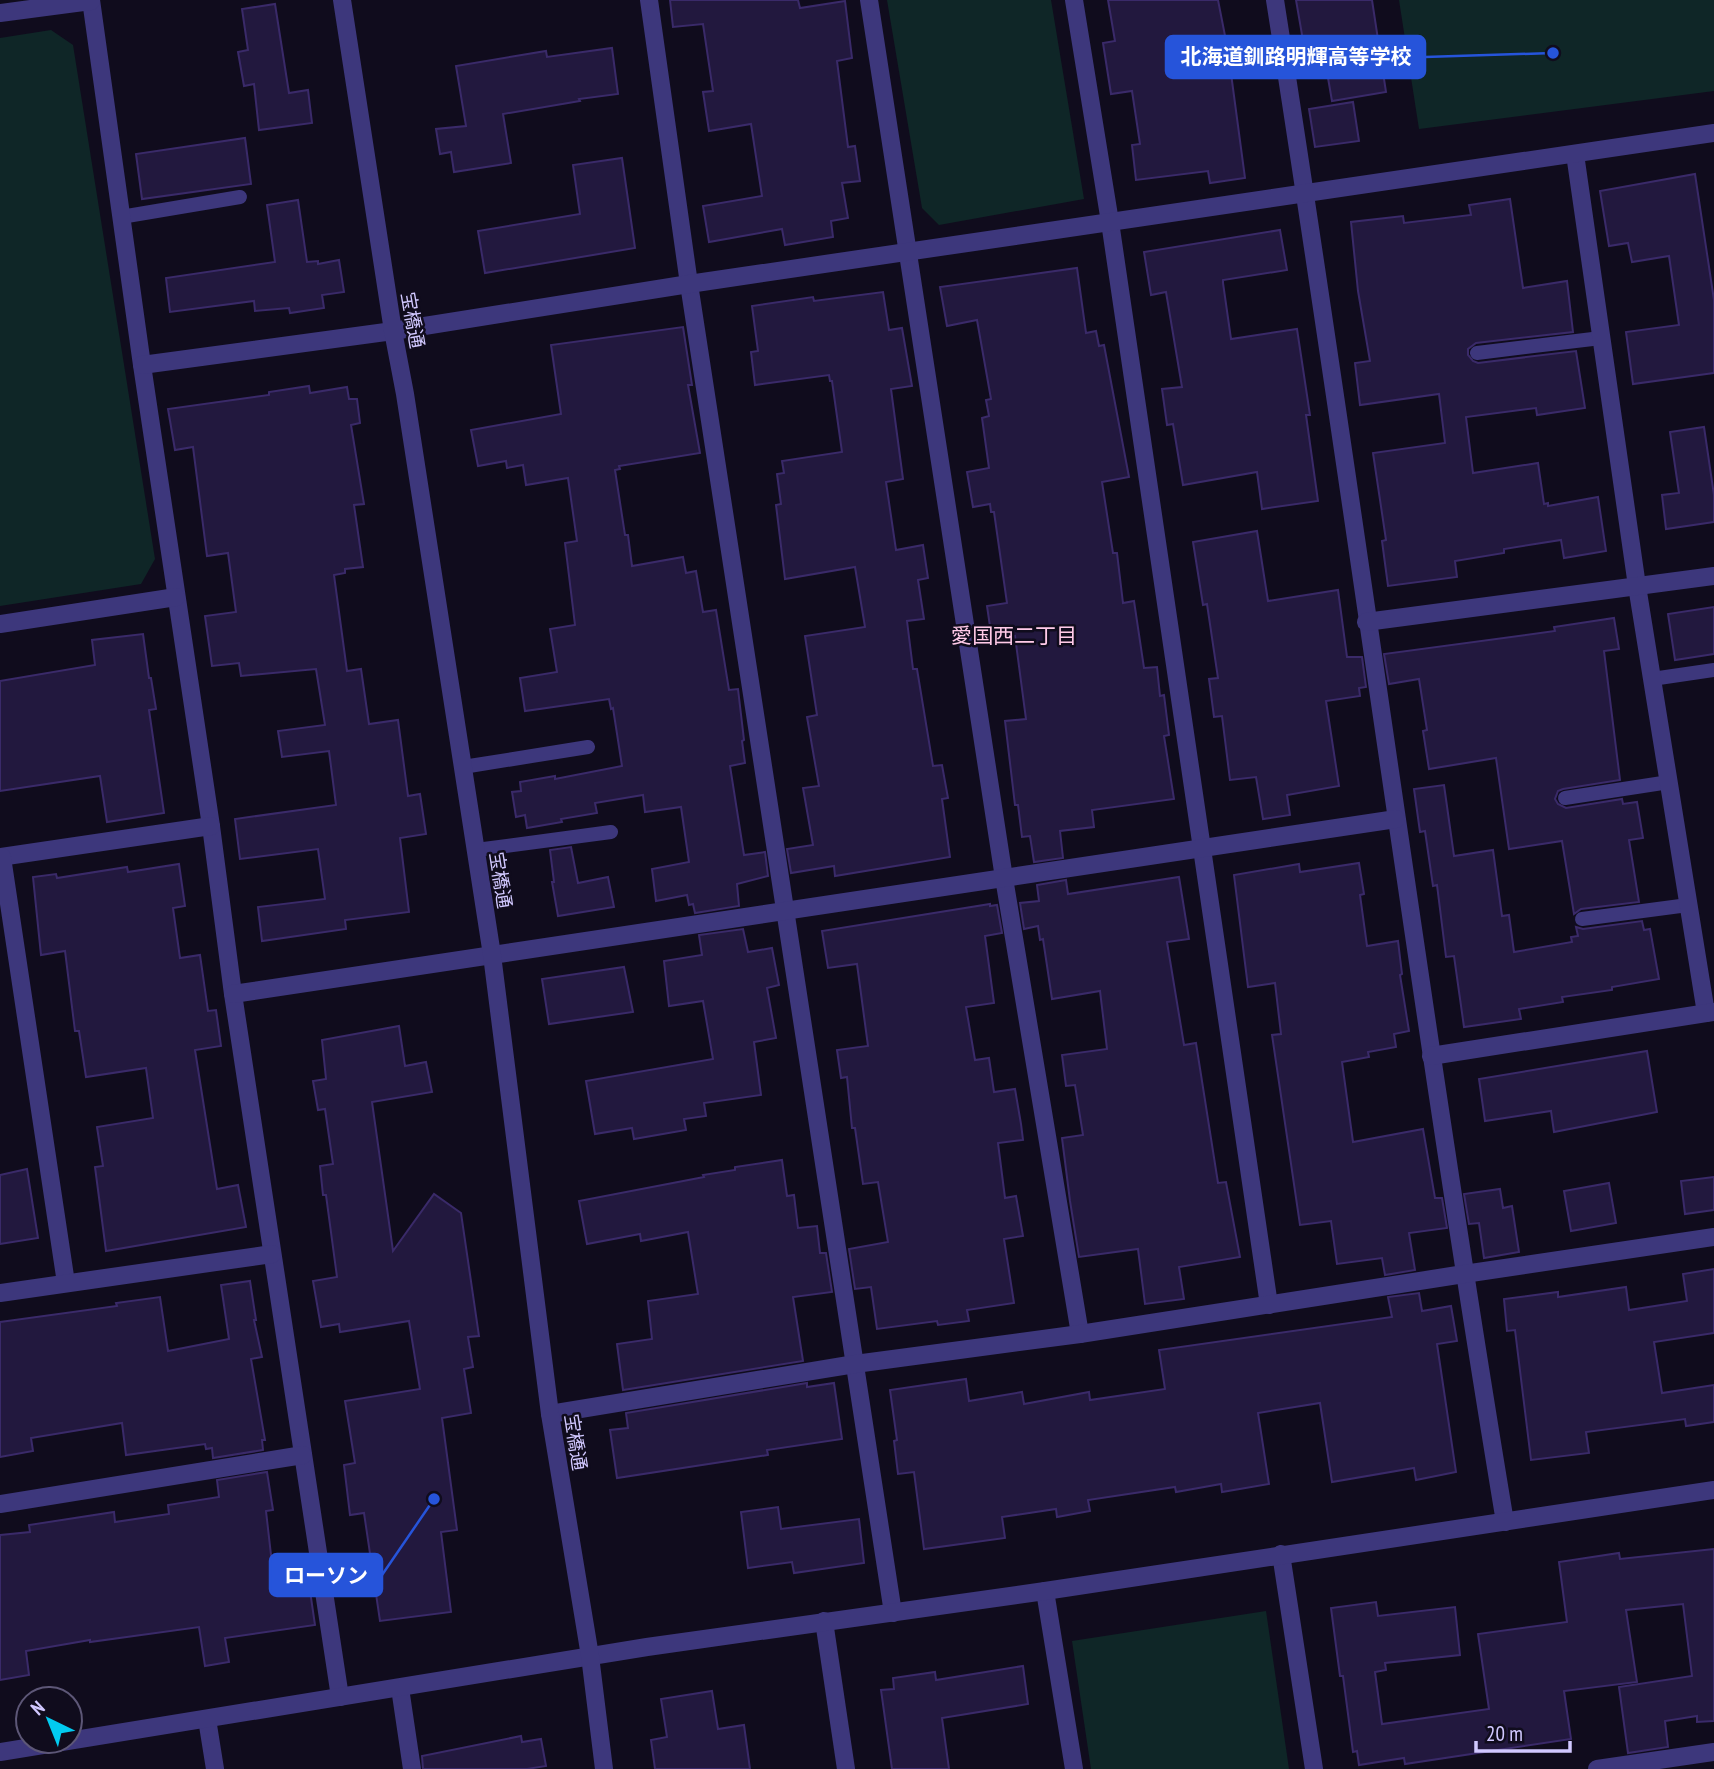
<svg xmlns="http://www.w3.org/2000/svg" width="1714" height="1769" viewBox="0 0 1714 1769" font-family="'PT Sans Narrow','Noto Sans JP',sans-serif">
<rect width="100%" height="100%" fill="#100c1d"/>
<g fill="#0f2627">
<polygon points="887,0 1051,0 1084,199 939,225 922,208"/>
<polygon points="1399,0 1714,0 1714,91 1419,129"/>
<polygon points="51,30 73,45 155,559 141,584 0,606 0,38"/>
<polygon points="1266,1611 1289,1769 1091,1769 1072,1641"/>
</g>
<g fill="#22183e" stroke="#3a2a69" stroke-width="2">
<polygon points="670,0 798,0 800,8 845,1 852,58 837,61 848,147 855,146 860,181 842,183 848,218 831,221 833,237 785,245 782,229 709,242 703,206 762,196 751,124 709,131 703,92 713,91 703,24 673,27"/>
<polygon points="1108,0 1218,0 1228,51 1245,178 1210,183 1208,171 1136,180 1132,145 1140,144 1132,91 1111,94 1103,43 1115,41"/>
<polygon points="1296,0 1372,0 1386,92 1332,101 1323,49 1305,52"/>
<polygon points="275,4 289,93 308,90 312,123 259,130 254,84 244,86 238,52 248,50 242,9"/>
<polygon points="612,48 618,94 579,99 580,101 503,114 511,163 454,172 451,152 440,154 436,129 466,126 456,66 546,51 547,57"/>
<polygon points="1353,102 1359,141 1315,147 1309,109"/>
<polygon points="245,138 251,184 142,199 136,154"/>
<polygon points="622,158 635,248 485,273 478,231 580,214 573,165"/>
<polygon points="1695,174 1714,300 1714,373 1633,384 1626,332 1679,325 1669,256 1632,262 1628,243 1609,246 1600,191"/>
<polygon points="1510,199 1523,288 1567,281 1573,332 1476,343 1468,349 1468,355 1473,361 1478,363 1576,351 1585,408 1537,415 1536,408 1466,417 1473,473 1538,463 1544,504 1548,503 1548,506 1598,497 1606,551 1564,558 1561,540 1504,549 1504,553 1455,561 1457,577 1388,586 1382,541 1386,540 1373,453 1445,443 1439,394 1360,405 1355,363 1370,361 1358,291 1351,222 1403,216 1404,223 1471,215 1469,205"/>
<polygon points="298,200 307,262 318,261 318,264 339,260 344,292 322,295 324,308 290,313 289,308 255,311 254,301 170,312 166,278 275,262 267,205"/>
<polygon points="1280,230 1287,270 1223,280 1223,283 1231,339 1297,329 1310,415 1306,415 1318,501 1262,509 1257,472 1183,485 1173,424 1167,425 1162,389 1182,387 1166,292 1151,295 1144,252"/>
<polygon points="1077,268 1086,333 1096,331 1099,346 1104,345 1129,477 1102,482 1113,553 1117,553 1123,603 1134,601 1144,668 1157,667 1160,696 1164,695 1169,735 1164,736 1174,799 1092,810 1094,827 1060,831 1063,858 1034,862 1030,836 1022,837 1018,805 1015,805 1005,721 1026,719 1015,636 992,640 987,606 1007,603 994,512 991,512 990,504 973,507 967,472 989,468 982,418 989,416 986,400 991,399 977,320 947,326 940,287"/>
<polygon points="883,292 889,330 902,328 912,386 891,389 903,479 886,482 896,550 923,545 928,578 918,580 924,619 907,621 913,669 917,669 933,766 942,765 948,798 942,799 950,857 835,876 834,866 791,873 787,849 813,845 803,788 819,786 807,717 817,715 805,636 865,627 855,567 785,579 776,505 781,504 777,474 784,473 782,461 842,452 832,381 830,381 829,375 755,385 751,352 758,351 752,306 813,297 814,301"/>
<polygon points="683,327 692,385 688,385 700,453 619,466 620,469 615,470 625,535 628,535 632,566 683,557 686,573 696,571 703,612 716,610 729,690 738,689 744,740 742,741 745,763 730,766 744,855 765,852 768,876 737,884 739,906 695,913 693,904 689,905 687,895 656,901 652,869 689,862 681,807 645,812 643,795 595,803 597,813 561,819 562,822 527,828 525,815 516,817 512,792 521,791 520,782 555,776 555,779 622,766 613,708 611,709 609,699 525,711 520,678 557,672 550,629 575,625 565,543 577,541 568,478 526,485 523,465 507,468 506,461 478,466 471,430 561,414 551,345"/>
<polygon points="309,386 310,393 347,387 349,399 357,399 360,423 351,425 364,504 354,505 363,567 345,569 345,573 334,575 347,671 361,669 369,724 398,720 408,796 420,794 426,834 400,838 409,912 345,920 346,929 262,941 258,907 325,899 318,849 240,859 235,819 336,805 329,751 282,757 278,731 325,725 316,669 241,676 239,663 212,666 205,616 236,612 228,553 207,556 193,447 175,450 168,409 269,395 269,392"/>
<polygon points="1704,427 1714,495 1714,522 1666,529 1662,495 1679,493 1670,432"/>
<polygon points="1257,531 1268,601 1338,590 1347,657 1362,657 1366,687 1359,688 1360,696 1326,701 1339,786 1287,795 1290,815 1263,819 1256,777 1230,780 1222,716 1214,717 1209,679 1218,678 1207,604 1203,605 1193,542"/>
<polygon points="1714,607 1714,654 1675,660 1668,614"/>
<polygon points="1614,618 1619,649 1604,651 1620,780 1563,789 1558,791 1555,799 1558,804 1566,808 1622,799 1623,804 1637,802 1643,838 1629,840 1639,902 1581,909 1574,914 1562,841 1509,849 1496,758 1429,769 1423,731 1427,730 1419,679 1389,684 1384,654 1555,631 1554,627"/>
<polygon points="143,634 149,678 151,678 156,709 149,710 164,813 107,822 100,776 0,791 0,681 95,665 92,640"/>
<polygon points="1444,785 1454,856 1493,850 1502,916 1509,915 1514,952 1572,942 1571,937 1578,936 1576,927 1583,929 1642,921 1644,930 1650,929 1659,979 1612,987 1612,990 1562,997 1563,1002 1519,1009 1521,1019 1464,1027 1454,956 1446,957 1437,885 1433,886 1425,831 1420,832 1414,789"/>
<polygon points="571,847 578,883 608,877 614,907 558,916 552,882 554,882 550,850"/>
<polygon points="1359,863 1364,894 1360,895 1367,946 1398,941 1402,974 1400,975 1409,1031 1394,1034 1396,1047 1368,1052 1369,1057 1342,1062 1353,1142 1423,1129 1435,1198 1442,1198 1447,1228 1409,1233 1415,1270 1385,1275 1382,1258 1337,1264 1331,1221 1300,1225 1272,1035 1281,1034 1275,983 1248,987 1234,875 1299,864 1300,872"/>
<polygon points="179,864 185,906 173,908 180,958 200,955 208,1011 216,1010 221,1046 195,1050 217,1189 238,1185 246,1227 106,1251 95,1167 103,1166 97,1127 153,1118 146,1068 86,1077 79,1031 75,1031 65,951 41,955 33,877 56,874 57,878 127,867 128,872"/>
<polygon points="1179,877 1189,939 1167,942 1184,1045 1196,1043 1218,1183 1226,1182 1240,1257 1179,1267 1184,1299 1145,1304 1138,1249 1079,1257 1070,1201 1062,1138 1083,1135 1075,1085 1066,1086 1062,1055 1107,1049 1100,991 1052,999 1043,939 1040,940 1038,926 1024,929 1020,903 1039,901 1037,885 1066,880 1068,894"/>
<polygon points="990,904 990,906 997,905 1002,933 985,936 994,1003 966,1007 975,1060 989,1058 994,1092 1015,1089 1021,1124 1023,1140 998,1143 1005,1198 1016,1196 1023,1236 1004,1239 1014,1303 967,1310 969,1321 938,1325 937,1321 877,1329 871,1287 855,1289 849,1249 888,1242 878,1182 863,1184 855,1128 852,1128 847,1077 841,1078 837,1050 868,1046 857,964 828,968 822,931"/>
<polygon points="743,929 748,952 772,948 779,985 767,988 776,1038 754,1042 761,1095 704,1103 706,1116 684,1119 686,1130 634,1139 632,1128 595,1134 586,1081 713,1059 703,1001 669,1006 664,961 702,955 699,935"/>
<polygon points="624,967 633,1012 549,1024 542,979"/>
<polygon points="399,1026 405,1066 426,1062 432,1092 372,1102 393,1251 434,1194 461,1213 479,1336 468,1337 473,1367 464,1369 471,1413 442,1418 457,1530 441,1532 451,1612 380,1621 364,1513 350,1515 344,1465 355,1463 345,1401 420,1389 409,1321 340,1332 339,1324 321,1327 313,1281 337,1277 326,1195 323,1195 320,1166 333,1164 325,1109 318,1110 313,1081 326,1079 322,1040"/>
<polygon points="1647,1051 1657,1112 1554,1132 1551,1111 1485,1121 1479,1079"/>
<polygon points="782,1160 787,1196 794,1195 798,1228 817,1226 820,1253 826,1253 832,1292 793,1297 803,1361 623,1390 617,1344 652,1339 648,1301 698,1294 688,1232 641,1241 640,1234 587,1244 579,1201 704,1177 703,1175 735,1170 735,1167"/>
<polygon points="27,1169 38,1238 0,1244 0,1175"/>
<polygon points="1714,1177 1714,1210 1685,1214 1681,1181"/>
<polygon points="1609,1183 1616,1223 1571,1231 1564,1191"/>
<polygon points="1500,1189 1503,1208 1512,1206 1519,1252 1484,1258 1479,1223 1469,1224 1464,1194"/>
<polygon points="1714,1269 1714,1333 1654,1342 1662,1393 1714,1385 1714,1422 1686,1426 1685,1419 1586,1432 1589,1453 1531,1460 1515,1330 1507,1331 1504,1299 1558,1292 1558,1297 1626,1287 1629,1310 1687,1301 1683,1274"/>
<polygon points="250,1281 256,1320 254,1320 262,1357 251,1359 265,1440 262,1440 263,1450 213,1458 212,1448 206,1449 205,1444 126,1455 122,1423 31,1438 33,1451 0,1457 0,1322 117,1306 116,1303 160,1297 168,1351 229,1339 221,1285"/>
<polygon points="1419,1293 1422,1311 1451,1306 1457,1341 1437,1344 1456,1472 1416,1480 1414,1468 1332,1482 1320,1403 1258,1413 1269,1484 1222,1492 1221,1484 1176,1492 1175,1487 1088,1500 1090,1511 1057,1517 1056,1509 1002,1517 1005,1538 924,1549 914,1472 898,1474 894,1441 897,1440 890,1390 966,1379 969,1401 1022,1392 1024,1404 1089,1392 1090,1400 1165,1389 1159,1350 1392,1317 1388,1297"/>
<polygon points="807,1383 807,1387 834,1383 842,1439 767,1450 768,1455 617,1478 610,1430 628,1428 626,1413"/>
<polygon points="267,1472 273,1510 266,1511 275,1590 309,1584 315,1625 225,1638 229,1662 205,1666 199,1627 90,1642 90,1640 26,1651 29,1675 0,1680 0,1535 30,1532 29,1525 114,1512 115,1522 169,1514 168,1505 219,1497 217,1480"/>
<polygon points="778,1507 781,1529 859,1519 864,1563 794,1573 792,1562 748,1568 741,1512"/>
<polygon points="1714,1549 1714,1721 1697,1722 1697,1716 1665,1721 1668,1747 1628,1753 1619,1687 1692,1676 1683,1604 1626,1610 1637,1682 1564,1691 1571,1739 1405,1764 1404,1758 1359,1765 1357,1751 1353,1752 1343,1676 1340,1676 1331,1608 1376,1602 1378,1616 1455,1607 1460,1655 1385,1663 1386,1670 1375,1672 1382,1724 1489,1709 1478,1634 1567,1622 1559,1562 1619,1553 1620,1559"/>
<polygon points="1023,1666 1028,1704 942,1718 949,1769 892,1769 881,1690 894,1689 893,1678 935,1672 936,1680"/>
<polygon points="712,1691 718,1729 744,1725 750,1769 655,1769 651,1740 667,1737 661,1699"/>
<polygon points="521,1736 522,1742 541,1739 546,1766 527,1769 423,1769 422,1756"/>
</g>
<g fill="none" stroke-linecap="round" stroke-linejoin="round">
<g stroke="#3d377c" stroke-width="14">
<polyline points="121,217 240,197"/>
<polyline points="1477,353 1601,338"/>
<polyline points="1652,679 1714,670"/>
<polyline points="463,767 588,747"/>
<polyline points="1565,798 1669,782"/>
<polyline points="476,850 611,832"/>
<polyline points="1582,919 1688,905"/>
</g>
<g stroke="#3d377c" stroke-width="18">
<polyline points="91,0 142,365 211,826 233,994 340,1697"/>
<polyline points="649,0 689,284 893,1613"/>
<polyline points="869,0 1004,878 1080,1334"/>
<polyline points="1074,0 1110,222 1269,1305"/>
<path d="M1275 0C1355 507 1421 1016 1505 1522"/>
<polyline points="0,13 91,1"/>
<polyline points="1575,154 1637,586 1706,1013"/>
<polyline points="142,365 393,331 689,284 1714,133"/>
<polyline points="1366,622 1714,576"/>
<polyline points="0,624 176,597"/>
<polyline points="0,857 211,826"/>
<polyline points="2,857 66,1283"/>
<polyline points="233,994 1396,819"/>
<polyline points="1431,1056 1714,1012"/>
<polyline points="0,1293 272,1254"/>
<polyline points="550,1414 855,1364 1080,1334 1464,1274 1714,1237"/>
<polyline points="0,1504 303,1455"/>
<polyline points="1281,1554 1314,1769"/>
<polyline points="1045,1591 1074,1769"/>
<polyline points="824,1621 846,1769"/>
<polyline points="400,1688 412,1769"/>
<polyline points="207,1719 215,1769"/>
<polyline points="0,1752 647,1647 1045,1591 1714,1490"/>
<polyline points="1597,1769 1714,1752"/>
</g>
<polyline stroke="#3d377c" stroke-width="18" points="342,0 393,331 405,394 492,955 550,1414 590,1656 604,1769"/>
</g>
<g text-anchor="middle" stroke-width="5" stroke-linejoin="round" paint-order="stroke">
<g font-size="19" fill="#d1c8ff" stroke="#100c1d">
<text transform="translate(413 320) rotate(80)" y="7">宝橋通</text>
<text transform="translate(501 880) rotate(81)" y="7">宝橋通</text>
<text transform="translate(576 1442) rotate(81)" y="7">宝橋通</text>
</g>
<g font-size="21" fill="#ffcae8" stroke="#100c1d">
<text x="1014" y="643">愛国西二丁目</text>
</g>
</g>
<path fill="none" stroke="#2654da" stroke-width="2.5" d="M1553 53L1425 57M434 1499L382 1575"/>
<g fill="#2654da" stroke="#100c1d" stroke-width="2.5">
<circle cx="1553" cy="53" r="7"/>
<circle cx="434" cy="1499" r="7"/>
</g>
<g fill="#2654da" stroke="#2654da" stroke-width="2.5">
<rect x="1166" y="36" width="259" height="42" rx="7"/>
<rect x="270" y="1554" width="112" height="42" rx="7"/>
</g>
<g font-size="21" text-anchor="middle" font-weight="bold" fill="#fff">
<text x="1296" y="64">北海道釧路明輝高等学校</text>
<text x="326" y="1583">ローソン</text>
</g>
<g transform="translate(49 1720) rotate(317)"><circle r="33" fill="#100c1d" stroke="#5d5777" stroke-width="2"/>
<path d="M0-5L12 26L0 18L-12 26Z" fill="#02cbf0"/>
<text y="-10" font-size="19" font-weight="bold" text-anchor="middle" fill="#d1c8ff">N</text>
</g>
<path d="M1476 1741v10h94v-10" fill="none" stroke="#d1c8ff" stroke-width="3.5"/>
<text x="1486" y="1741" font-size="21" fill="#d1c8ff" stroke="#100c1d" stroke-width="5" paint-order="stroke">20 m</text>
</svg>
